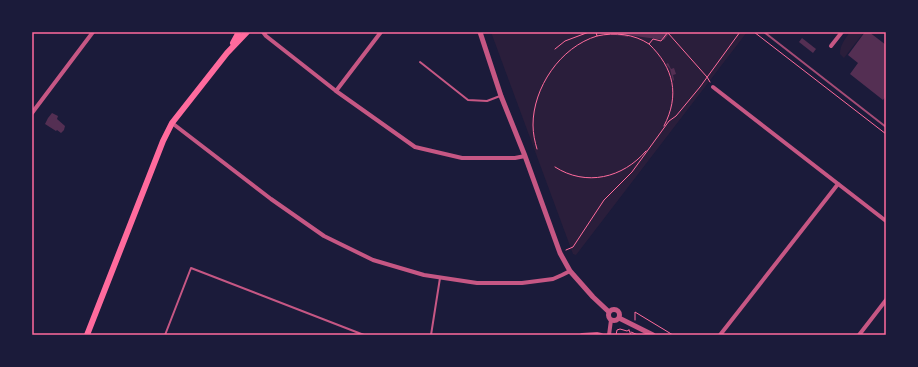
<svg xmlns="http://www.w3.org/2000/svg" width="918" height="367" viewBox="0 0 918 367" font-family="Jost,sans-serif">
<rect width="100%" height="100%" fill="#1b1b3a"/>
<g fill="#2a1e3b">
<polygon points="491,32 747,32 576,255 573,254"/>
<path d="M850 32H864L844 58 840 54C840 45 845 39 850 32Z"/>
</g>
<g fill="#542f53">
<polygon points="603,32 666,32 669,34 664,40 628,35 628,37 603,33"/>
<polygon points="865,32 869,32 886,45 886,96 883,100 850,74 858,63 848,55"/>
<polygon points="802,38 816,49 813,53 799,42"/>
<polygon points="668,63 671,69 674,68 676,74 673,75 674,80 673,81 670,69 666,64"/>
<polygon points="52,113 58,116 57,119 65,126 64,130 61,133 57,130 56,131 45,124 48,118"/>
</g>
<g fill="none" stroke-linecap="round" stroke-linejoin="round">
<g stroke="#ff6b9d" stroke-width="1">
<path d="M596 32 597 36C615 32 634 34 649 44L653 39 661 41 668 32"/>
<polyline points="724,32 725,32"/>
<polyline points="754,32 886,134"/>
<polyline points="668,33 707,77 710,82"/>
<path d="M649 44C674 68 680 95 664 126"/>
<polyline points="555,49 565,41 589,32"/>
<path d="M537 149C535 142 533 134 533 125 533 88 560 47 597 36"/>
<path d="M555 167C586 187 623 178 646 151"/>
<polyline points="566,250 573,247 604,200 632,172 669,121 676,116 700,87 740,32"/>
<polyline points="635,320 635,312 673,335"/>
<polyline points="629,330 631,335"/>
<polyline points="631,332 638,335"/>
<polyline points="616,335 617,330 620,329 627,331 629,330"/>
</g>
<g stroke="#c65784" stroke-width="2">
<polyline points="420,62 468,100 487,101 500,96"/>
<polyline points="165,335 191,268 364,335"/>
<polyline points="431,335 440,278"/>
</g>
<g stroke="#c65784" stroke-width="4">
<polyline points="263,32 266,36 336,91 415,147 462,158 515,158 525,156"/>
<polyline points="831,46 842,32"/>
<polyline points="713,87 886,221"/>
<polyline points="336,91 381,32"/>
<polyline points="32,113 93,32"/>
<polyline points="172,123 271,199 324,236 373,260 424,275 477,283 522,283 553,279 562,275 570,271"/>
<polyline points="582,335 597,334 601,335"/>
<polyline points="609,335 611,320"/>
<polyline points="720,335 838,184"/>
<polyline points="859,335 886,300"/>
</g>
<g stroke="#c65784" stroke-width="5">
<polyline points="480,32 501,96 525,156 560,253 570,271 593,297 609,312"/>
<circle cx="614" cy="315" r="5.5"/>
<polyline points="619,318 653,335"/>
</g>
<g stroke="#ff6b9d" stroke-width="6">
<polyline points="233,43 239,32"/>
<polyline points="87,335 163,141 172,123 227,53 247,32"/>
</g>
<polyline stroke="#a44b75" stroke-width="2" points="764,32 886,127"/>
</g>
<rect width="918" height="367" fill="none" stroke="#1b1b3a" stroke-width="66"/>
<rect x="33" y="33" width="852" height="301" fill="none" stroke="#ff6b9d" stroke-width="1.5"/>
</svg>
